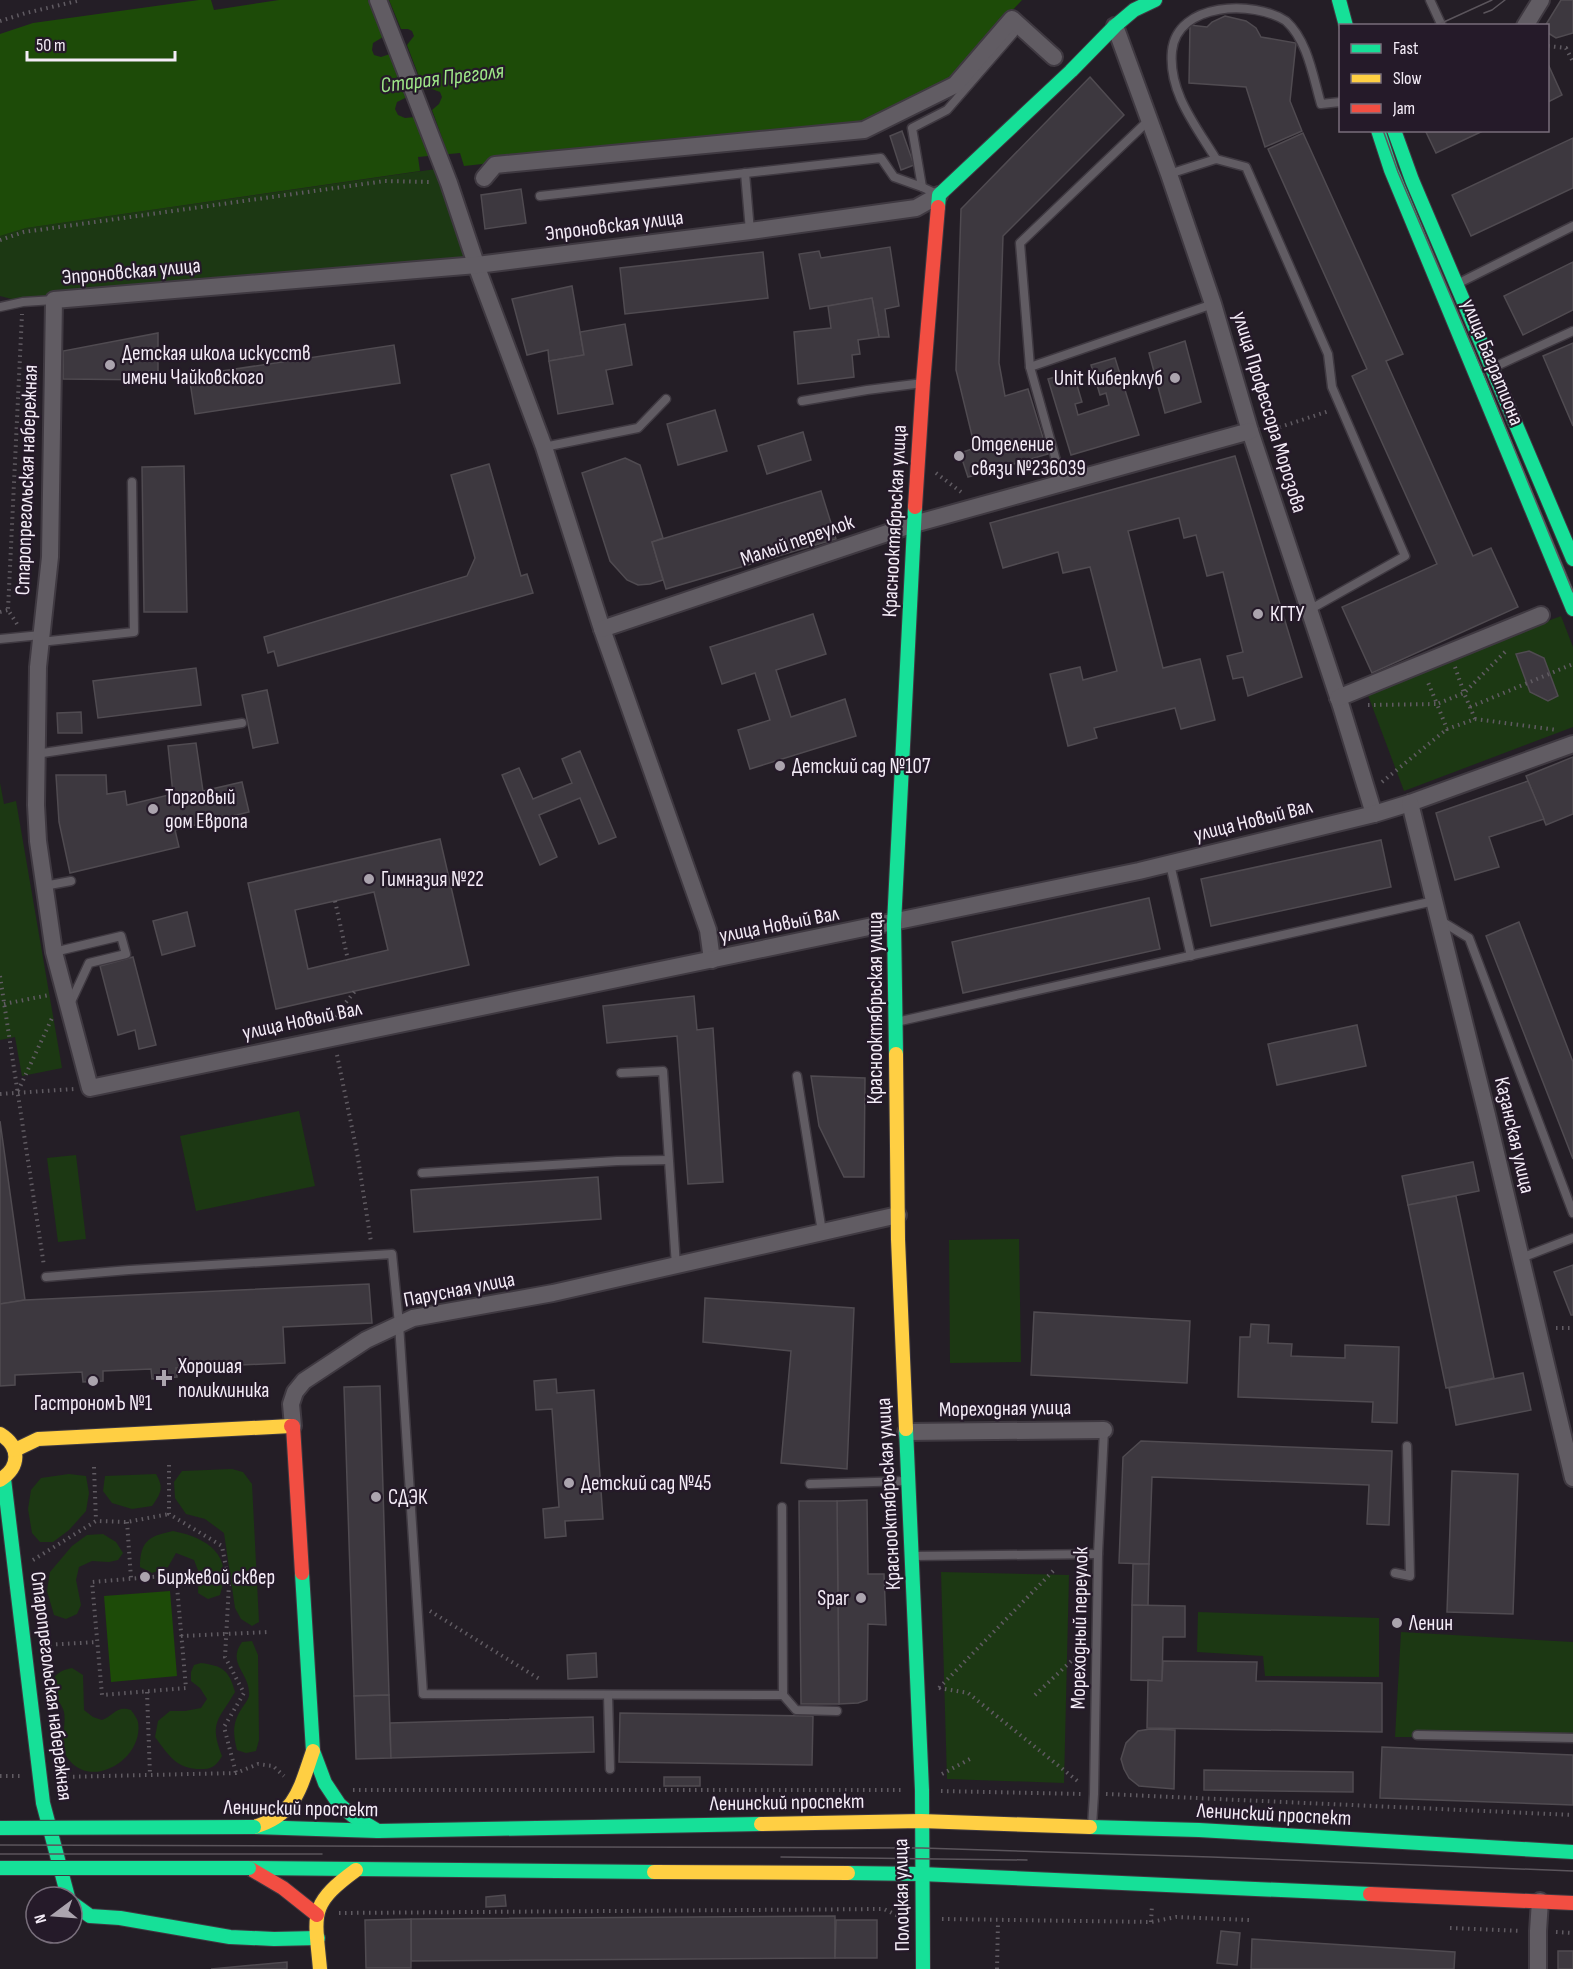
<svg xmlns="http://www.w3.org/2000/svg" width="1573" height="1969" viewBox="0 0 1573 1969" font-family="'Sofia Sans Condensed',sans-serif">
<rect width="100%" height="100%" fill="#241e26"/>
<g fill="#1c3813">
<polygon points="443,168 477,265 23,302 0,296 0,236 26,228"/>
<polygon points="1561,616 1573,647 1573,727 1404,791 1366,690"/>
<polygon points="0,783 4,804 16,801 62,1068 22,1076 15,1037 0,1040"/>
<polygon points="299,1111 315,1186 196,1211 180,1136"/>
<polygon points="76,1155 86,1239 58,1242 47,1158"/>
<polygon points="1019,1239 1021,1362 950,1363 949,1240"/>
<polygon points="232,1469 243,1472 252,1484 259,1622 252,1626 241,1619 235,1608 224,1533 205,1519 186,1514 175,1498 174,1482 182,1471"/>
<polygon points="69,1474 86,1476 89,1493 86,1511 69,1530 53,1542 40,1542 32,1533 28,1509 31,1490 41,1478"/>
<path d="M156 1474C164 1488 161 1493 152 1506L132 1509 112 1503 103 1491 105 1476Z"/>
<path d="M173 1531C208 1538 234 1555 220 1595L208 1599 198 1593 199 1573 194 1560 176 1553 168 1567 152 1573 140 1567C140 1541 149 1536 173 1531Z"/>
<polygon points="103,1534 116,1542 123,1553 118,1560 109,1562 92,1561 79,1567 76,1580 81,1605 77,1614 66,1619 54,1615 47,1591 50,1572 72,1546 87,1535"/>
<polygon points="941,1572 1069,1575 1064,1783 947,1779"/>
<polygon points="1198,1612 1379,1618 1379,1677 1265,1676 1263,1656 1197,1652"/>
<polygon points="1401,1632 1573,1642 1573,1738 1395,1737"/>
<path d="M252 1641 258 1655 259 1740 256 1751 246 1753 237 1750C233 1734 232 1723 242 1708 244 1705 248 1700 249 1696 251 1673 226 1664 242 1642Z"/>
<path d="M201 1663C223 1666 229 1670 235 1692 218 1721 209 1722 222 1756 218 1763 213 1769 204 1769 177 1770 170 1757 155 1737L158 1721 170 1711H185L201 1708 207 1699 200 1688 191 1681V1672L194 1665Z"/>
<path d="M72 1668 83 1675 84 1710 93 1717 102 1720C114 1715 117 1705 131 1710 133 1713 137 1718 138 1722 144 1758 94 1789 70 1761 57 1747 67 1728 64 1712 62 1704 54 1695 50 1688 54 1675 58 1671 72 1668Z"/>
</g>
<g fill="#1d4b08">
<polygon points="199,0 211,0 214,10 279,0 1022,0 950,78 861,123 464,166 460,153 418,157 420,171 26,228 0,236 0,34 33,23"/>
<polygon points="170,1591 177,1676 111,1682 104,1596"/>
</g>
<polygon fill="#241e26" points="368,0 389,0 401,29 408,29 412,31 414,36 407,45 424,90 432,89 440,92 442,97 439,104 432,110 449,157 431,159 415,117 405,118 398,115 395,109 397,102 407,97 390,54 381,57 374,55 372,50 373,43 383,37"/>
<g fill="#3d383f" stroke="#504b51" stroke-width="1.5" fill-rule="evenodd">
<polygon points="1561,0 1573,0 1573,33 1556,38 1548,33 1548,26 1545,26"/>
<polygon points="1225,16 1246,21 1256,28 1261,37 1296,43 1290,101 1302,131 1265,147 1246,87 1189,83 1190,25 1207,27 1212,22"/>
<polygon points="1548,64 1562,95 1548,102"/>
<polygon points="1090,77 1124,115 1003,236 999,363 1005,396 1028,389 1048,454 968,477 960,453 975,448 956,370 961,209"/>
<polygon points="1425,130 1485,130 1436,153"/>
<polygon points="902,131 914,165 901,170 890,136"/>
<polygon points="1303,133 1403,354 1386,361 1473,556 1491,548 1518,607 1372,673 1342,607 1437,564 1352,376 1367,369 1268,149"/>
<polygon points="1573,138 1573,188 1471,236 1452,195"/>
<polygon points="521,189 526,223 485,229 481,195"/>
<polygon points="890,247 899,306 885,309 889,337 879,337 872,298 810,309 799,254 819,251 821,258"/>
<polygon points="763,252 768,298 625,314 620,268"/>
<polygon points="1573,262 1573,310 1523,335 1504,296"/>
<polygon points="572,286 584,355 549,361 548,350 527,355 512,299"/>
<polygon points="872,298 879,337 858,340 860,354 852,355 854,377 798,384 794,332 831,328 828,306"/>
<polygon points="625,324 632,365 606,370 613,404 558,414 549,361 584,355 580,332"/>
<polygon points="158,333 158,380 63,379 63,351"/>
<polygon points="1185,341 1201,402 1165,413 1149,353"/>
<polygon points="1573,343 1573,426 1543,356"/>
<polygon points="394,345 400,383 195,414 189,376"/>
<polygon points="1115,358 1139,435 1071,455 1048,379 1073,372 1082,402 1075,404 1078,415 1109,405 1106,393 1100,395 1091,365"/>
<polygon points="715,410 727,451 678,465 667,424"/>
<polygon points="803,432 811,460 767,474 758,446"/>
<polygon points="1235,456 1302,677 1248,696 1243,677 1233,679 1227,656 1243,652 1223,572 1207,576 1196,535 1184,538 1179,518 1128,531 1163,668 1200,659 1215,720 1181,729 1175,708 1094,728 1097,738 1068,746 1050,674 1080,667 1083,680 1117,671 1090,567 1063,573 1058,552 1003,568 990,523"/>
<polygon points="625,458 640,465 663,538 652,542 663,580 650,584 638,585 627,580 610,561 582,473"/>
<polygon points="489,464 521,576 527,574 533,593 278,666 274,651 268,653 264,637 467,576 475,558 451,475"/>
<polygon points="184,466 187,612 144,612 142,467"/>
<polygon points="821,491 836,539 666,589 652,542"/>
<polygon points="813,614 826,654 776,670 791,717 845,699 856,736 750,769 738,730 770,720 755,673 722,684 710,647"/>
<polygon points="1529,651 1544,658 1558,696 1548,701 1530,692 1516,654"/>
<polygon points="196,668 201,705 98,718 93,681"/>
<polygon points="267,690 278,743 253,748 242,695"/>
<polygon points="81,712 82,733 58,733 57,713"/>
<polygon points="196,743 203,791 242,782 249,812 175,830 179,847 70,873 59,822 56,775 106,775 107,794 125,791 127,805 173,794 168,746"/>
<polygon points="580,751 616,837 599,844 580,798 539,815 557,857 540,865 502,775 519,768 533,799 572,783 562,759"/>
<polygon points="1573,757 1573,814 1546,825 1526,776"/>
<polygon points="1528,781 1544,819 1489,837 1499,867 1455,880 1436,813"/>
<path d="M440 839 469 965 276 1009 248 883ZM374 892 388 950 308 969 295 910Z"/>
<polygon points="1381,840 1391,887 1211,926 1201,879"/>
<polygon points="1149,898 1160,949 963,993 952,942"/>
<polygon points="187,912 195,946 162,955 153,921"/>
<polygon points="1519,922 1573,1062 1573,1159 1486,936"/>
<polygon points="133,957 156,1045 139,1049 135,1030 118,1035 100,966"/>
<polygon points="694,996 697,1030 713,1028 723,1182 688,1184 677,1036 607,1043 603,1006"/>
<polygon points="1357,1025 1366,1066 1277,1085 1268,1044"/>
<polygon points="811,1076 865,1078 864,1177 844,1177 819,1126"/>
<polygon points="0,1121 25,1300 0,1304"/>
<polygon points="1473,1162 1479,1191 1408,1205 1402,1176"/>
<polygon points="598,1177 601,1219 414,1232 411,1190"/>
<polygon points="1456,1196 1494,1378 1446,1388 1408,1205"/>
<polygon points="1573,1265 1573,1315 1571,1315 1554,1272"/>
<polygon points="369,1284 372,1323 283,1327 285,1363 176,1368 177,1377 152,1379 151,1369 103,1371 103,1381 83,1382 82,1372 15,1375 15,1385 0,1386 0,1304 25,1300"/>
<polygon points="705,1298 854,1308 847,1469 781,1463 791,1351 703,1342"/>
<polygon points="1034,1312 1190,1321 1187,1383 1031,1375"/>
<polygon points="1251,1324 1269,1325 1268,1343 1292,1344 1291,1356 1345,1358 1345,1345 1399,1347 1397,1423 1372,1422 1373,1402 1238,1397 1240,1337 1250,1337"/>
<polygon points="1523,1373 1531,1410 1456,1425 1449,1388"/>
<polygon points="556,1379 557,1393 594,1390 603,1519 565,1521 566,1536 545,1538 543,1509 559,1507 552,1409 536,1410 534,1381"/>
<polygon points="380,1386 389,1695 354,1696 344,1387"/>
<polygon points="1141,1441 1392,1451 1389,1525 1367,1524 1369,1485 1152,1477 1149,1564 1119,1563 1123,1457"/>
<polygon points="1452,1471 1518,1474 1513,1614 1447,1612"/>
<polygon points="867,1500 868,1574 884,1574 886,1625 868,1624 867,1700 858,1703 839,1704 837,1501"/>
<polygon points="799,1501 837,1501 839,1704 801,1704"/>
<polygon points="1133,1564 1149,1564 1148,1606 1132,1605"/>
<polygon points="1132,1605 1185,1606 1185,1637 1163,1637 1162,1681 1131,1680"/>
<polygon points="596,1653 597,1677 568,1679 567,1655"/>
<polygon points="1163,1661 1257,1662 1256,1681 1382,1683 1382,1732 1147,1728 1148,1680 1162,1681"/>
<polygon points="389,1695 391,1758 356,1759 354,1696"/>
<polygon points="620,1713 813,1716 812,1765 619,1762"/>
<polygon points="593,1717 594,1752 391,1758 390,1723"/>
<polygon points="1150,1729 1175,1730 1174,1789 1139,1786 1129,1778 1124,1769 1121,1759 1126,1743 1138,1731"/>
<polygon points="1382,1747 1573,1755 1573,1805 1380,1798"/>
<polygon points="1204,1770 1353,1772 1353,1792 1204,1790"/>
<rect x="664" y="1777" width="36" height="9"/>
<polygon points="505,1895 506,1906 486,1907 486,1897"/>
<polygon points="835,1916 835,1958 411,1961 411,1919"/>
<polygon points="411,1919 411,1968 366,1968 365,1920"/>
<polygon points="836,1920 877,1920 877,1958 835,1958"/>
<polygon points="1221,1931 1240,1933 1237,1965 1217,1963"/>
<polygon points="1252,1939 1455,1952 1454,1969 1251,1969"/>
<rect x="1558" y="1951" width="15" height="18"/>
<polygon points="287,1962 287,1969 211,1969"/>
</g>
<g fill="none" stroke-linecap="round" stroke-linejoin="round">
<g stroke="#3f3941" stroke-width="11">
<g id="lane">
<polyline points="1430,0 1442,26"/>
<path d="M1216 159C1196 126 1168 92 1172 51 1177 2 1254 0 1286 21 1308 41 1313 77 1321 104L1340 102"/>
<polyline points="745,173 750,231"/>
<polyline points="1169,174 1216,159 1246,167 1328,354 1332,387 1405,556 1309,610"/>
<polyline points="939,195 922,187 912,128 947,110 1013,34"/>
<polyline points="540,196 881,158 894,177 922,187"/>
<polyline points="1457,284 1573,226"/>
<polyline points="0,307 23,302 54,300"/>
<polyline points="1030,367 1020,243 1149,120"/>
<polyline points="1492,368 1573,331"/>
<polyline points="802,401 867,390 923,383"/>
<polyline points="544,447 638,428 666,399"/>
<polyline points="1062,482 1030,367 1213,304"/>
<polyline points="0,639 41,635"/>
<polyline points="40,642 134,632 132,482"/>
<polyline points="36,754 242,723"/>
<polyline points="1170,864 1191,956"/>
<polyline points="44,886 71,881"/>
<polyline points="1441,921 1469,938 1573,1213"/>
<polyline points="54,952 121,936 126,954 89,963 69,1006"/>
<polyline points="896,1022 1434,901"/>
<polyline points="621,1073 663,1071 676,1266"/>
<polyline points="797,1076 822,1232"/>
<polyline points="422,1173 617,1161 668,1160"/>
<polyline points="1521,1258 1573,1238"/>
<polyline points="46,1277 129,1270 392,1254 399,1324 423,1694 783,1695 782,1507"/>
<polyline points="810,1484 906,1481"/>
<polyline points="912,1556 1098,1554"/>
<polyline points="1395,1573 1410,1576 1407,1446"/>
<polyline points="608,1695 610,1769"/>
<polyline points="783,1695 796,1710 837,1711"/>
<polyline points="1417,1735 1573,1738"/>
<polyline points="1092,1826 1094,1794 1098,1554 1104,1430"/>
</g>
</g>
<g stroke="#3f3941" stroke-width="20">
<g id="street">
<polyline points="378,0 449,183 479,273 544,447 602,629 708,930 712,960"/>
<polyline points="1115,26 1169,174 1213,304 1250,431 1341,706 1374,814"/>
<polyline points="1525,26 1541,0"/>
<polyline points="484,178 495,165 864,130 955,85 1012,19 1054,57"/>
<polyline points="939,195 916,208 750,231 477,265 54,300 50,557 38,667 36,805 38,841 54,952 90,1088 1139,871 1374,814 1410,803 1573,744"/>
<polyline points="602,629 914,524 1250,431"/>
<polyline points="1338,698 1541,615"/>
<polyline points="1410,803 1487,1115 1573,1478"/>
<polyline points="293,1426 291,1404 295,1392 304,1381 366,1340 413,1318 553,1293 898,1215"/>
<polyline points="906,1432 1104,1430"/>
<polyline points="1538,1969 1538,1931 1540,1901"/>
</g>
</g>
<g stroke="#3f3941" stroke-width="16">
<g id="fast">
<polyline points="1339,0 1346,26"/>
<polyline points="1378,130 1391,170 1573,609"/>
<polyline points="1394,130 1412,180 1573,559"/>
<polyline points="938,207 939,195 1071,71 1115,26 1134,10 1155,0"/>
<polyline points="896,1054 894,924 915,507"/>
<polyline points="906,1429 922,1790 923,1969"/>
<polyline points="4,1479 43,1803 68,1897"/>
<polyline points="302,1573 313,1751 325,1783 339,1804 353,1816 378,1831"/>
<polyline points="254,1827 378,1831 761,1824"/>
<polyline points="1090,1827 1199,1830 1573,1852"/>
<polyline points="249,1868 654,1872"/>
<polyline points="848,1873 921,1874 1370,1894"/>
<polyline points="72,1903 90,1916 120,1918 230,1937 274,1939 318,1938"/>
</g>
</g>
<g stroke="#3f3941" stroke-width="16">
<g id="slow">
<polyline points="896,1054 898,1239 906,1429"/>
<path d="M0 1434C21 1447 20 1467 0 1480"/>
<polyline points="15,1450 38,1439 291,1426"/>
<polyline points="761,1824 921,1821 1090,1827"/>
<path d="M254 1827C296 1815 300 1788 313 1751"/>
<polyline points="654,1872 848,1873"/>
<path d="M320 1969C315 1914 308 1905 356 1870"/>
</g>
</g>
<g stroke="#3f3941" stroke-width="16">
<g id="jam">
<polyline points="915,507 923,383 938,207"/>
<polyline points="291,1426 293,1426 302,1573"/>
<polyline points="249,1868 283,1888 317,1915"/>
<polyline points="1370,1894 1573,1903"/>
</g>
</g>
<g stroke="#605b62" stroke-width="4" stroke-dasharray="1.5 4.5" stroke-linecap="butt">
<polyline points="0,21 26,13 81,0"/>
<polyline points="1548,46 1566,48 1573,62"/>
<polyline points="0,240 24,232 385,181 432,182"/>
<polyline points="1268,431 1329,411"/>
<polyline points="936,473 961,492"/>
<polyline points="0,612 8,610"/>
<polyline points="17,624 8,610 22,314"/>
<polyline points="1455,667 1464,693 1508,649"/>
<polyline points="1368,705 1437,704 1427,680"/>
<polyline points="1470,707 1573,664"/>
<polyline points="1475,719 1464,693 1437,704 1447,729 1475,719 1557,730"/>
<polyline points="1382,782 1447,729"/>
<polyline points="335,901 348,960"/>
<polyline points="0,976 44,1266"/>
<polyline points="4,1004 49,995"/>
<polyline points="331,1021 355,991"/>
<polyline points="337,1055 357,1152 371,1242"/>
<polyline points="18,1091 53,1016"/>
<polyline points="0,1094 74,1089"/>
<polyline points="1556,1328 1573,1328"/>
<polyline points="169,1465 169,1514 222,1546 229,1584 225,1657 244,1693 224,1727 236,1773"/>
<polyline points="94,1467 96,1521"/>
<polyline points="127,1522 131,1578"/>
<polyline points="33,1560 96,1521 127,1522 169,1514"/>
<polygon points="176,1575 186,1688 102,1695 92,1582"/>
<polyline points="430,1611 541,1680"/>
<polyline points="181,1636 268,1632"/>
<polyline points="44,1645 97,1642"/>
<polyline points="939,1688 968,1693 1080,1783"/>
<polyline points="939,1688 1056,1568"/>
<polyline points="147,1692 150,1775"/>
<polyline points="1035,1695 1083,1650"/>
<polyline points="942,1774 970,1759"/>
<polyline points="0,1776 20,1776"/>
<polyline points="61,1777 236,1773 258,1764 273,1766 284,1776"/>
<polyline points="353,1790 904,1790"/>
<polyline points="941,1791 1081,1794"/>
<polyline points="1106,1794 1573,1815"/>
<polyline points="339,1913 884,1909 902,1918"/>
<polyline points="942,1919 1151,1922 1176,1917 1249,1920"/>
<polyline points="1151,1922 1152,1905"/>
<polyline points="1450,1928 1521,1931"/>
<polyline points="1556,1932 1573,1933"/>
<polyline points="997,1969 998,1921"/>
</g>
<use href="#lane" stroke="#615c63" stroke-width="8"/>
<use href="#street" stroke="#615c63" stroke-width="16"/>
<use href="#fast" stroke="#16e098" stroke-width="14"/>
<use href="#slow" stroke="#ffcf43" stroke-width="14"/>
<use href="#jam" stroke="#f24e42" stroke-width="14"/>
<g stroke="#5b555c" stroke-width="1.5">
<polyline points="1484,13 1492,10 1505,0"/>
<polyline points="1435,26 1492,0"/>
<polyline points="1383,130 1398,172 1483,372 1573,592"/>
<polyline points="0,1845 922,1848 1211,1857 1573,1871"/>
<polyline points="0,1854 322,1854"/>
<polyline points="781,1857 1027,1860"/>
</g>
<g stroke="#3f3941" stroke-width="16" stroke-linecap="butt">
<g id="fast-bridge">
<polyline points="0,1828 254,1827"/>
<polyline points="0,1868 249,1868"/>
</g>
</g>
<use href="#fast-bridge" stroke="#16e098" stroke-width="14"/>
</g>
<g fill="#aba4ae" stroke="#251a29" stroke-width="2">
<circle cx="110" cy="365" r="6"/>
<circle cx="1175" cy="378" r="6"/>
<circle cx="959" cy="456" r="6"/>
<circle cx="1258" cy="614" r="6"/>
<circle cx="780" cy="766" r="6"/>
<circle cx="153" cy="809" r="6"/>
<circle cx="369" cy="879" r="6"/>
<path d="M161 1369h6v6h6v6h-6v6h-6v-6h-6v-6h6z"/>
<circle cx="93" cy="1381" r="6"/>
<circle cx="569" cy="1483" r="6"/>
<circle cx="376" cy="1497" r="6"/>
<circle cx="145" cy="1577" r="6"/>
<circle cx="861" cy="1598" r="6"/>
<circle cx="1397" cy="1623" r="6"/>
</g>
<g text-anchor="middle" stroke-width="4.5" stroke-linejoin="round" paint-order="stroke">
<g font-size="21" fill="#f4ecf7" stroke="#251a29">
<text transform="translate(614 225) rotate(-7)" y="7">Эпроновская улица</text>
<text transform="translate(131 271) rotate(-5)" y="7">Эпроновская улица</text>
<text transform="translate(1493 362) rotate(68)" y="7">улица Багратиона</text>
<text transform="translate(1270 412) rotate(73)" y="7">улица Профессора Морозова</text>
<text transform="translate(26 480) rotate(-88)" y="7">Старопрегольская набережная</text>
<text transform="translate(894 521) rotate(-87)" y="7">Краснооктябрьская улица</text>
<text transform="translate(797 540) rotate(-19)" y="7">Малый переулок</text>
<text transform="translate(1253 820) rotate(-14)" y="7">улица Новый Вал</text>
<text transform="translate(779 924) rotate(-11)" y="7">улица Новый Вал</text>
<text transform="translate(875 1008) rotate(-90)" y="7">Краснооктябрьская улица</text>
<text transform="translate(302 1020) rotate(-12)" y="7">улица Новый Вал</text>
<text transform="translate(1515 1135) rotate(77)" y="7">Казанская улица</text>
<text transform="translate(459 1289) rotate(-11)" y="7">Парусная улица</text>
<text transform="translate(1005 1408) rotate(-1)" y="7">Мореходная улица</text>
<text transform="translate(888 1494) rotate(-93)" y="7">Краснооктябрьская улица</text>
<text transform="translate(1079 1628) rotate(-89)" y="7">Мореходный переулок</text>
<text transform="translate(52 1686) rotate(83)" y="7">Старопрегольская набережная</text>
<text transform="translate(787 1802) rotate(-1)" y="7">Ленинский проспект</text>
<text transform="translate(301 1808) rotate(1)" y="7">Ленинский проспект</text>
<text transform="translate(1274 1814) rotate(3)" y="7">Ленинский проспект</text>
<text transform="translate(901 1895) rotate(-91)" y="7">Полоцкая улица</text>
</g>
<g font-size="21" fill="#f4ecf7" stroke="#251a29" text-anchor="start">
<text x="122" y="360">Детская школа искусств<tspan x="122" dy="24">имени Чайковского</tspan></text>
<text x="1163" y="385" text-anchor="end">Unit Киберклуб</text>
<text x="971" y="451">Отделение<tspan x="971" dy="24">связи №236039</tspan></text>
<text x="1270" y="621">КГТУ</text>
<text x="792" y="773">Детский сад №107</text>
<text x="165" y="804">Торговый<tspan x="165" dy="24">дом Европа</tspan></text>
<text x="381" y="886">Гимназия №22</text>
<text x="178" y="1373">Хорошая<tspan x="178" dy="24">поликлиника</tspan></text>
<text x="93" y="1410" text-anchor="middle">ГастрономЪ №1</text>
<text x="581" y="1490">Детский сад №45</text>
<text x="388" y="1504">СДЭК</text>
<text x="157" y="1584">Биржевой сквер</text>
<text x="849" y="1605" text-anchor="end">Spar</text>
<text x="1409" y="1630">Ленин</text>
</g>
<g font-size="22" font-style="italic" fill="#9ee688" stroke="#251a29">
<text transform="translate(442 77) rotate(-7)" y="8">Старая Преголя</text>
</g>
</g>
<rect x="1339" y="24" width="210" height="108" fill="#251a29" stroke="#786e7b" stroke-width="1.5"/>
<rect x="1351" y="44" width="30" height="9" fill="#16e098" stroke="#786e7b" stroke-width="1.5"/>
<text x="1393" y="54" font-size="18" fill="#f4ecf7">Fast</text>
<rect x="1351" y="74" width="30" height="9" fill="#ffcf43" stroke="#786e7b" stroke-width="1.5"/>
<text x="1393" y="84" font-size="18" fill="#f4ecf7">Slow</text>
<rect x="1351" y="104" width="30" height="9" fill="#f24e42" stroke="#786e7b" stroke-width="1.5"/>
<text x="1393" y="114" font-size="18" fill="#f4ecf7">Jam</text>
<g transform="translate(54 1915) rotate(254)"><circle r="28" fill="#251a29" stroke="#786e7b" stroke-width="1.5"/>
<path d="M0-4.5L10 22L0 15L-10 22Z" fill="#aba4ae"/>
<text y="-9" font-size="16" font-weight="bold" text-anchor="middle" fill="#f4ecf7">N</text>
</g>
<path d="M27 51v9h148v-9" fill="none" stroke="#f4ecf7" stroke-width="3"/>
<text x="36" y="51" font-size="18" fill="#f4ecf7" stroke="#251a29" stroke-width="4.5" paint-order="stroke">50 m</text>
</svg>
